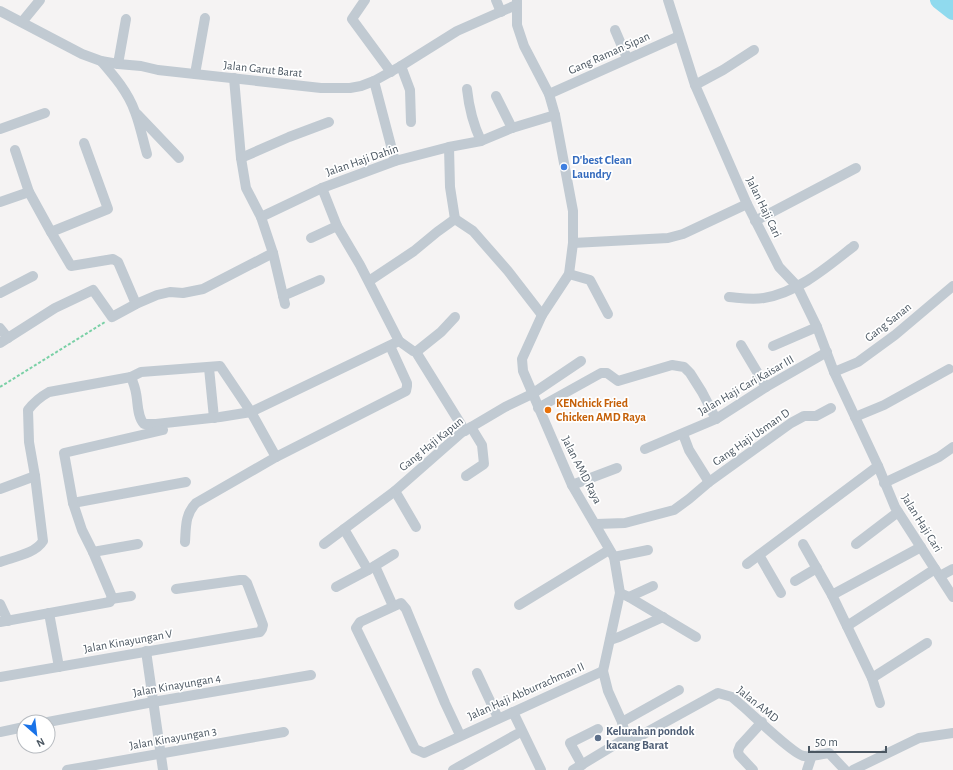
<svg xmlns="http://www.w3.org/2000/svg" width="953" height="770" viewBox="0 0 953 770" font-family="'Alegreya Sans',sans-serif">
<rect width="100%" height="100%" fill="#f5f3f3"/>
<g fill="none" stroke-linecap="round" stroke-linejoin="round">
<polyline stroke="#90daee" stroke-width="18" points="939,0 953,11"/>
<polyline stroke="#7ad0a6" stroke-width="2" stroke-dasharray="3 2" stroke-linecap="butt" points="0,387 105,322"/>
<g stroke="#c1cad2" stroke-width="10">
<polyline points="365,0 352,19 391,72"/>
<polyline points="496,0 501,12"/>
<polyline points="517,0 517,25 524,46 549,94 555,115 573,211 573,243 569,274 542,315 522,359 523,371 572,485 614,557 620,593 603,671 608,691 622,722 626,738"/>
<polyline points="668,0 695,85 747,204 779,267 797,286 817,327 834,372 878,466 895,507 953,597"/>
<polyline points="0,11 82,54 101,61 118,64 141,66 158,70 321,88 350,88 361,86 374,81 401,66 457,31 516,5"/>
<polyline points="22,22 40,0"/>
<polyline points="615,30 627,58"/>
<path d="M101 61C114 76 128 92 135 112 140 125 143 140 147 154"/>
<polyline points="118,64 126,19"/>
<polyline points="401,66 410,90 411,122"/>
<polyline points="195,74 205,18"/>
<polyline points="234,78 241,158 246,188 261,217 273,253 285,304"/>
<polyline points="374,81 395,161"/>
<polyline points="695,85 723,70 754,50"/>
<path d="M467 89C469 108 473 124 481 141"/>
<polyline points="549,94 679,36"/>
<polyline points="496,96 512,128"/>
<polyline points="137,114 179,158"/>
<polyline points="0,129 45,113"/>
<polyline points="449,147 450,187 455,219"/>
<polyline points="15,150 29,192 51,232 71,266 113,259 118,262 136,304"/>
<polyline points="241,158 289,137 329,122"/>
<polyline points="322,188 337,226 360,265 399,341 413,351 416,352 465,431"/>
<polyline points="0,202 29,192"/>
<polyline points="261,217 322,188 395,161 449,147 481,141 512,128 555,115"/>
<polyline points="455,219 473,231 508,271 542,315"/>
<polyline points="755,221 856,168"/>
<polyline points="51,232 108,209 84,143"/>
<polyline points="311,238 337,226"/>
<polyline points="573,243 668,238 683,234 747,204"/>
<polyline points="569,274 590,280 608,314"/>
<polyline points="369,281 414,251 437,232 455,219"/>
<polyline points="0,293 33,276"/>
<polyline points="283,296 320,280"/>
<path d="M729 297C741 298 752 300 764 298 799 292 827 267 854 246"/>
<polyline points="0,328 8,338"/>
<polyline points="0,343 55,308 93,290 112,317 136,304 157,295 170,292 183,293 203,289 273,253"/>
<polyline points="741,345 766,387"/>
<polyline points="773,346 817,327"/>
<polyline points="416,352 441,332 455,317"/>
<polyline points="209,368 214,418"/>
<polyline points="834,372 858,362 895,335 953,286"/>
<path d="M131 377C133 382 135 387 136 393 138 402 137 417 144 424H156L220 417 251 412 399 341"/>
<polyline points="538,408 601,373 607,373 618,381 672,365 684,367 690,373 702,392 716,419"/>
<polyline points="855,417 884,405 949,369"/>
<polyline points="683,434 689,450 709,482"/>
<polyline points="645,449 716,419 766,387 827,352"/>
<polyline points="276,457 406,391 407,386 407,383 390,346"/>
<path d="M35 476 29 442 28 410C34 402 40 397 49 392L131 377 141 372 220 366 251 412 276 457 196 503C185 514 186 527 185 542"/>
<polyline points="466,476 484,464 482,445 471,427"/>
<polyline points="884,483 939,457 953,447"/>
<polyline points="572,485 617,468"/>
<path d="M0 489 35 476 43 541C35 554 13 557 0 562"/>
<polyline points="395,491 416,527"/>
<polyline points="73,503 186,482"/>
<polyline points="596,524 625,523 674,510 689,499 709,482 791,423 804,416 816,416 831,408"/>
<polyline points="344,529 368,570"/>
<polyline points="324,544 395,491 461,433 505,407 532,394 581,361"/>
<polyline points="803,544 832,595 921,547"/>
<polyline points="856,544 898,512"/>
<polyline points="93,552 138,544"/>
<polyline points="759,555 781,593"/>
<polyline points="614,557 648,550"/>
<polyline points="747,564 878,466"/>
<polyline points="375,566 393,606"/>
<polyline points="940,576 953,569"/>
<polyline points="795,581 817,568"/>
<polyline points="336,587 368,570 394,554"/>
<polyline points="620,593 629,597 696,637"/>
<polyline points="832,595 872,678 880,703"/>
<polyline points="629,597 653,586"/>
<polyline points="111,599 131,596"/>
<polyline points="0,604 8,621"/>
<polyline points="519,605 609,550"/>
<polyline points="49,613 59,667"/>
<polyline points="0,622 110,602 112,597 93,552 82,530 73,503 64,453 163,430"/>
<polyline points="847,626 935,569"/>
<polyline points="610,640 619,637 663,617"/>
<polyline points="146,651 163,770"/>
<polyline points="477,673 498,718"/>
<polyline points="0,677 260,632 262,629 263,625 247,583 244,580 240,580 176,589"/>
<polyline points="872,678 927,643"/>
<polyline points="513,712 541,770"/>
<polyline points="48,722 153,702 311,675"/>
<polyline points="622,722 679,690"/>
<polyline points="0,732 24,727"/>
<polyline points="460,735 445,703 406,609 401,603 360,622 356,628 415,749 424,753 603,671"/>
<polyline points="582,765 570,743 598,729"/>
<polyline points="67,770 284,732"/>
<polyline points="453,770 517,734"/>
<path d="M573 770 626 738 640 736 718 693 732 697 739 703C750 712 794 755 804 756 812 757 822 754 829 753L845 770"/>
<polyline points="753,770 739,755 738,751 740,746 762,722"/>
<polyline points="807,770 812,755"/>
<polyline points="853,770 919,738 953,733"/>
</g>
</g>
<circle fill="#3f7fe0" stroke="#fff" stroke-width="1.5" cx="564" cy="167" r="4"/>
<circle fill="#e8710a" stroke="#fff" stroke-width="1.5" cx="548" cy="410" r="4"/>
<circle fill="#5c6f8a" stroke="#fff" stroke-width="1.5" cx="598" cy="738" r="4"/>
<g text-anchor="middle" stroke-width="3.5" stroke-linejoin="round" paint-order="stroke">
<g font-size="12" fill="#4a5661" stroke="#fff">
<text transform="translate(609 53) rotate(-24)" y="4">Gang Raman Sipan</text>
<text transform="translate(263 69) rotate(6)" y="4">Jalan Garut Barat</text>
<text transform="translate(362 160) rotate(-19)" y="4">Jalan Haji Dahin</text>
<text transform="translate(764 207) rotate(64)" y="4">Jalan Haji Cari</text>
<text transform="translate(888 322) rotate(-38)" y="4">Gang Sanan</text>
<text transform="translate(746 385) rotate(-30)" y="4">Jalan Haji Cari Kaisar III</text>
<text transform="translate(751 437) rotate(-35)" y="4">Gang Haji Usman D</text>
<text transform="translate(431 444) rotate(-39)" y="4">Gang Haji Kapun</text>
<text transform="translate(582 470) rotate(63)" y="4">Jalan AMD Raya</text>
<text transform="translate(922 523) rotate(58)" y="4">Jalan Haji Cari</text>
<text transform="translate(128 641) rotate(-10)" y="4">Jalan Kinayungan V</text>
<text transform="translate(177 685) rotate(-10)" y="4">Jalan Kinayungan 4</text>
<text transform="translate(526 691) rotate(-24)" y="4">Jalan Haji Abburrachman II</text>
<text transform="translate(758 704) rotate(39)" y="4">Jalan AMD</text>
<text transform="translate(173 738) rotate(-10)" y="4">Jalan Kinayungan 3</text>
</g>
<g font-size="12" font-weight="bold" fill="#366cbe" stroke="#fff" text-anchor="start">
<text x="572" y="164">D'best Clean<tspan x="572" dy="14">Laundry</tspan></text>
</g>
<g font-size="12" font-weight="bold" fill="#c56008" stroke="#fff" text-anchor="start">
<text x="556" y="407">KENchick Fried<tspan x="556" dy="14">Chicken AMD Raya</tspan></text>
</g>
<g font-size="12" font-weight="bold" fill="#4e5e75" stroke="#fff" text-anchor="start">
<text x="606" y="735">Kelurahan pondok<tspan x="606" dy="14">kacang Barat</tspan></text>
</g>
</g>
<g transform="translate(36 734) rotate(152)"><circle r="19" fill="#ffffff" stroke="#b7bbc0"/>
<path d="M0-3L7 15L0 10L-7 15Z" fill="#1a73e8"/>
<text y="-6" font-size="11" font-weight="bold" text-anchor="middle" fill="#4a5661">N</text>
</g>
<path d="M809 746v6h77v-6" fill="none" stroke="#4a5661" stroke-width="2"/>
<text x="815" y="746" font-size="12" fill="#4a5661" stroke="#ffffff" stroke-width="3" paint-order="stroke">50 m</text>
</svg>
